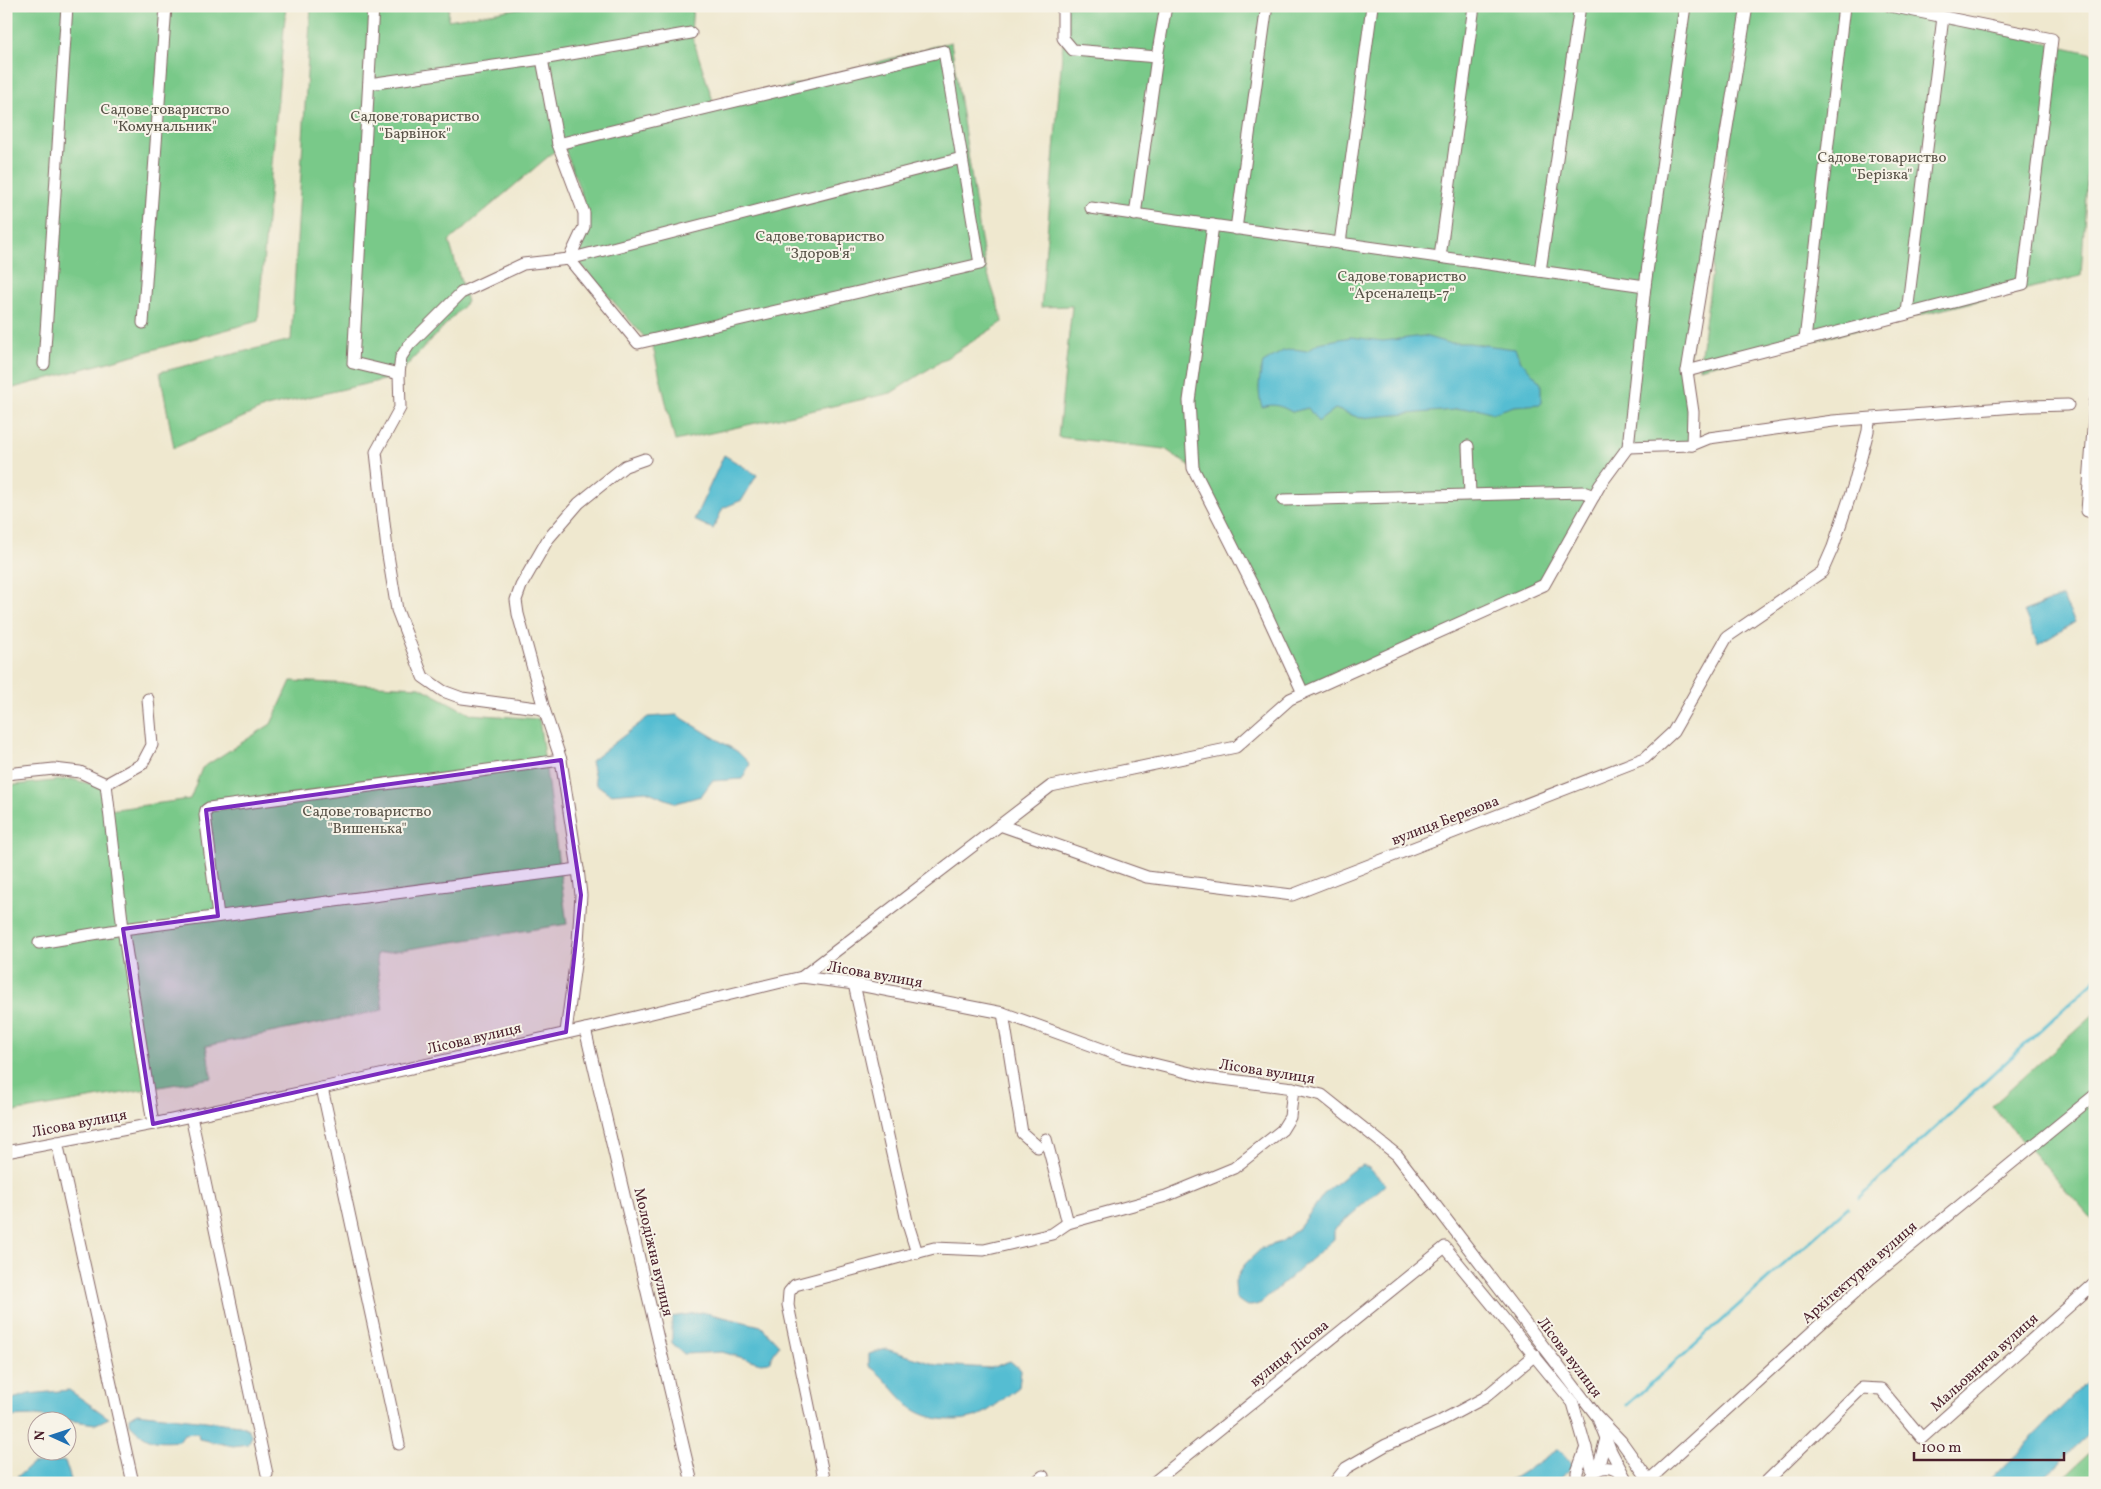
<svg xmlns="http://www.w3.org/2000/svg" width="2101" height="1489" viewBox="0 0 2101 1489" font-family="Vollkorn,serif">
<rect width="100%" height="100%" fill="#f7f3e8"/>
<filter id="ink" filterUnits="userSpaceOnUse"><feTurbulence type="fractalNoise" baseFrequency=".02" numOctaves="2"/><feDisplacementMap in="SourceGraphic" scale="10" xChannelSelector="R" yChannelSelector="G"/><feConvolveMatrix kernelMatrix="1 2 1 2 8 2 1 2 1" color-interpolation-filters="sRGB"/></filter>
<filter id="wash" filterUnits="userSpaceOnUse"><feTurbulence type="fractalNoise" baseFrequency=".0096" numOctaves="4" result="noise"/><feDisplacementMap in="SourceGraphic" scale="20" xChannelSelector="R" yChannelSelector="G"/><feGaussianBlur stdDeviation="1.12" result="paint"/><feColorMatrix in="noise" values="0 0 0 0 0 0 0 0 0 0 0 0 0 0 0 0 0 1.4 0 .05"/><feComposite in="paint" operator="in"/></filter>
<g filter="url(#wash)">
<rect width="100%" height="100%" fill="#efe8cf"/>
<g fill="#79c989" stroke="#62745a">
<polygon points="6,6 286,6 258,321 6,390"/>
<polygon points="311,6 449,6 448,20 533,6 693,6 691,33 715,107 951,42 985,265 1003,322 891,393 675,441 653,347 571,253 589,215 563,144 449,241 467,302 396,377 266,407 174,448 160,372 291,340"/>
<polygon points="1066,6 1743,6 1687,371 1692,445 1628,447 1544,585 1303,693 1193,468 1165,449 1058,437 1072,306 1041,307"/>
<polygon points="1748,6 1878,6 2095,54 2081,276 1699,368"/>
<polygon points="291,681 420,687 470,714 539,719 567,924 376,954 383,1010 206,1046 212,1078 6,1113 6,786 71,779 106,788 109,810 190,799 202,768 271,724"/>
<polygon points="2095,1013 2095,1223 1992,1106"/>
<polygon points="2095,1448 2095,1483 2057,1483"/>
</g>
<g fill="#55bdd2" stroke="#506e7e">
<path d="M1424 336 1448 343H1469L1515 349 1521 361 1541 383V404L1514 406 1493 413 1477 408 1360 418 1335 409 1318 422 1308 408 1292 412C1281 406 1274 403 1262 407 1257 391 1259 379 1263 363L1283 351 1294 349 1307 351 1318 343 1351 337 1383 341Z"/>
<polygon points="724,455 757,475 742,500 723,508 713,529 694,520"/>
<polygon points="2062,597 2075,622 2038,645 2024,611"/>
<polygon points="677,715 738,752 750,764 742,779 712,781 701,796 676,803 646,791 610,794 596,784 591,761 648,717"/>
<path d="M1363 1165 1369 1168 1386 1184 1334 1230V1239L1261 1303C1249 1308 1246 1307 1236 1298L1235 1281 1245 1264 1262 1248 1281 1242 1299 1228 1326 1191 1354 1169Z"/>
<polygon points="702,1312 761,1326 779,1345 769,1362 761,1363 722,1352 684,1354 672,1343 672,1317"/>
<path d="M886 1349 937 1365 991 1368 1010 1361 1021 1370 1019 1387C1008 1395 997 1405 986 1412 965 1424 932 1422 913 1409 898 1398 887 1378 869 1366V1354Z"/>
<polygon points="2095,1374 2095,1429 2036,1483 1987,1483"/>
<polygon points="69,1390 109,1418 96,1424 36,1416 6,1417 6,1401 29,1394"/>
<path d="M137 1413 240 1425 248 1429 252 1436 248 1444 233 1446 199 1439 198 1433 184 1434 179 1441C155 1443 147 1442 130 1424V1417Z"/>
<polygon points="1559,1449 1573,1465 1557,1483 1506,1483"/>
<polygon points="65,1461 72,1483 14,1483 15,1479 32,1464"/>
</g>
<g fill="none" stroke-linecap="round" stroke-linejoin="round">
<g stroke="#55bdd2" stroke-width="3">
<polyline points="1859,1198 2095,980"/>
<polyline points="1627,1405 1848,1207"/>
</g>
</g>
</g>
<g filter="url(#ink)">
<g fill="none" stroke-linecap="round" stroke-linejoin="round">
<g stroke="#846564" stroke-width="13">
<g id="street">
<polyline points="373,6 353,363 399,374 400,408 376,452 387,549 397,610 423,677 443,691 462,698 544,709"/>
<polyline points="1063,6 1063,38 1073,50 1157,57"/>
<polyline points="542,59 691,33"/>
<polyline points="369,84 542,59 558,144 944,51 962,158"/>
<polyline points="1091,208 1645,286"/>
<polyline points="1135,215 1157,57 1166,6"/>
<polyline points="1213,225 1189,401 1193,468 1260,600 1303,693"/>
<polyline points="1236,229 1266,12"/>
<polyline points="1340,243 1372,6"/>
<polyline points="1440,257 1474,6"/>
<polyline points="1540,271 1580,6"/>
<polyline points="1907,313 1943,17"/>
<polyline points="143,323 166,6"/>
<polyline points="1805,340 1844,6"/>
<polyline points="44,364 67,6"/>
<polyline points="1687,371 2023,284 2052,39 1890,6"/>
<polyline points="399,374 401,357 409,345 461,293 523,264 569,259 962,158 980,264 638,343 569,259 584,227 584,213 558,144"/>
<polyline points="2095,402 2087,511 2095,510"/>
<polyline points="1692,445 1709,438 1833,421 2029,406 2068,405"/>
<polyline points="1468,446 1470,494"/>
<polyline points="1628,447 1692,445 1693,412 1687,371 1747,6"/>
<polyline points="1283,500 1583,492 1594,496"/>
<polyline points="148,699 152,745 142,764 106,784 123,929 153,1124"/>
<polyline points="6,774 54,769 80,772 106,784"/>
<polyline points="1000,825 1147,877 1292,895 1645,758 1673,732 1727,637 1822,572 1833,547 1854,484 1868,431 1869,419"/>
<polyline points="218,916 205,815 206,810 209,808 561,760"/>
<polyline points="39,943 123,929 578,869"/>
<polyline points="802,977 1051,786 1236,747 1290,699 1544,585 1600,485 1628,447 1645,286 1685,6"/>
<polyline points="854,984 907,1221 917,1253"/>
<polyline points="1003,1013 1022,1133 1038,1147"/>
<polyline points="585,1029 692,1483"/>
<polyline points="566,1032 578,942 581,895 578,869 561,760 544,709 518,614 516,600 521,586 548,539 579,503 625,466 645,459"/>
<polyline points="322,1088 399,1444"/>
<polyline points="191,1116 267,1474"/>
<polyline points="1046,1139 1068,1223 1166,1196 1234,1168 1282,1130 1290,1117 1293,1088"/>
<polyline points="57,1142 133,1483"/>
<polyline points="6,1152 153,1124 322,1088 585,1029 802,977 854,984 1003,1013 1121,1056 1207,1077 1293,1088 1322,1095 1397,1155 1596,1415 1621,1441 1651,1483"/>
<polyline points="1599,1421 1611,1451 1628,1483"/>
<polyline points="1598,1469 1606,1438"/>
<polyline points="1649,1480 1870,1279 2095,1095"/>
<polyline points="825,1483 788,1305 789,1292 795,1285 934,1248 984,1250 1052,1234 1068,1223"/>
<polyline points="1035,1483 1043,1476"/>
<polyline points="1153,1483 1445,1247 1573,1403 1593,1473"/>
<polyline points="1334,1483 1346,1468 1386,1445 1437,1423 1484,1398 1535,1355"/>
<polyline points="1577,1483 1577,1472 1586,1447"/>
<path d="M1588 1483C1593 1466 1610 1463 1622 1475"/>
<polyline points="1765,1483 1862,1388 1881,1389 1922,1438 2095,1283"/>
</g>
</g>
<use href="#street" stroke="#fff" stroke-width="11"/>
</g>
</g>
<path fill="#7b2cbf" fill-opacity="0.2" stroke="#7b2cbf" stroke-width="4" stroke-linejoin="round" d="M561 760 581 895 566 1032 153 1124 123 929 218 916 206 810Z"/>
<g text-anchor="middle" stroke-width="4" stroke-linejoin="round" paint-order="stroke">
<g font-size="15" fill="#585247" stroke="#f7f3e8">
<text x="165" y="114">Садове товариство<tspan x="165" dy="17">"Комунальник"</tspan></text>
<text x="415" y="121">Садове товариство<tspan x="415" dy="17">"Барвінок"</tspan></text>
<text x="1882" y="162">Садове товариство<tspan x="1882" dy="17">"Берізка"</tspan></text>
<text x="820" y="241">Садове товариство<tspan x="820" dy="17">"Здоров'я"</tspan></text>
<text x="1402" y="281">Садове товариство<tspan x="1402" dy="17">"Арсеналець-7"</tspan></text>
<text x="367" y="816">Садове товариство<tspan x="367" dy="17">"Вишенька"</tspan></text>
</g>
<g font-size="15" fill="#4a1f2b" stroke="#f7f3e8">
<text transform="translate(1445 820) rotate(-21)" y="5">вулиця Березова</text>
<text transform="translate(875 974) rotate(10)" y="5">Лісова вулиця</text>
<text transform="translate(474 1038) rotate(-13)" y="5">Лісова вулиця</text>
<text transform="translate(1267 1071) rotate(9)" y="5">Лісова вулиця</text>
<text transform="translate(79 1123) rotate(-11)" y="5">Лісова вулиця</text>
<text transform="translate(654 1252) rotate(77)" y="5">Молодіжна вулиця</text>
<text transform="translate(1859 1272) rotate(-41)" y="5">Архітектурна вулиця</text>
<text transform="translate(1289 1353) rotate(-39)" y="5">вулиця Лісова</text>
<text transform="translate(1570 1357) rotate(53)" y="5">Лісова вулиця</text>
<text transform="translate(1984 1362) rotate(-42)" y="5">Мальовнича вулиця</text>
</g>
</g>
<rect width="2101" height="1489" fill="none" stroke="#f7f3e8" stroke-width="25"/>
<g transform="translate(52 1436) rotate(273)"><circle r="24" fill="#f7f3e8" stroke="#b29e9c"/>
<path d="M0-4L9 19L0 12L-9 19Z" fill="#1f6fb2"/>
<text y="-8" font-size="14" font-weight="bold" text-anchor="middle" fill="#4a1f2b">N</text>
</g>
<path d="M1914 1452v8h150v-8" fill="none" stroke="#4a1f2b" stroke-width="2.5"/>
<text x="1921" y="1452" font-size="15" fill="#4a1f2b" stroke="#f7f3e8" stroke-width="4" paint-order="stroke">100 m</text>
</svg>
